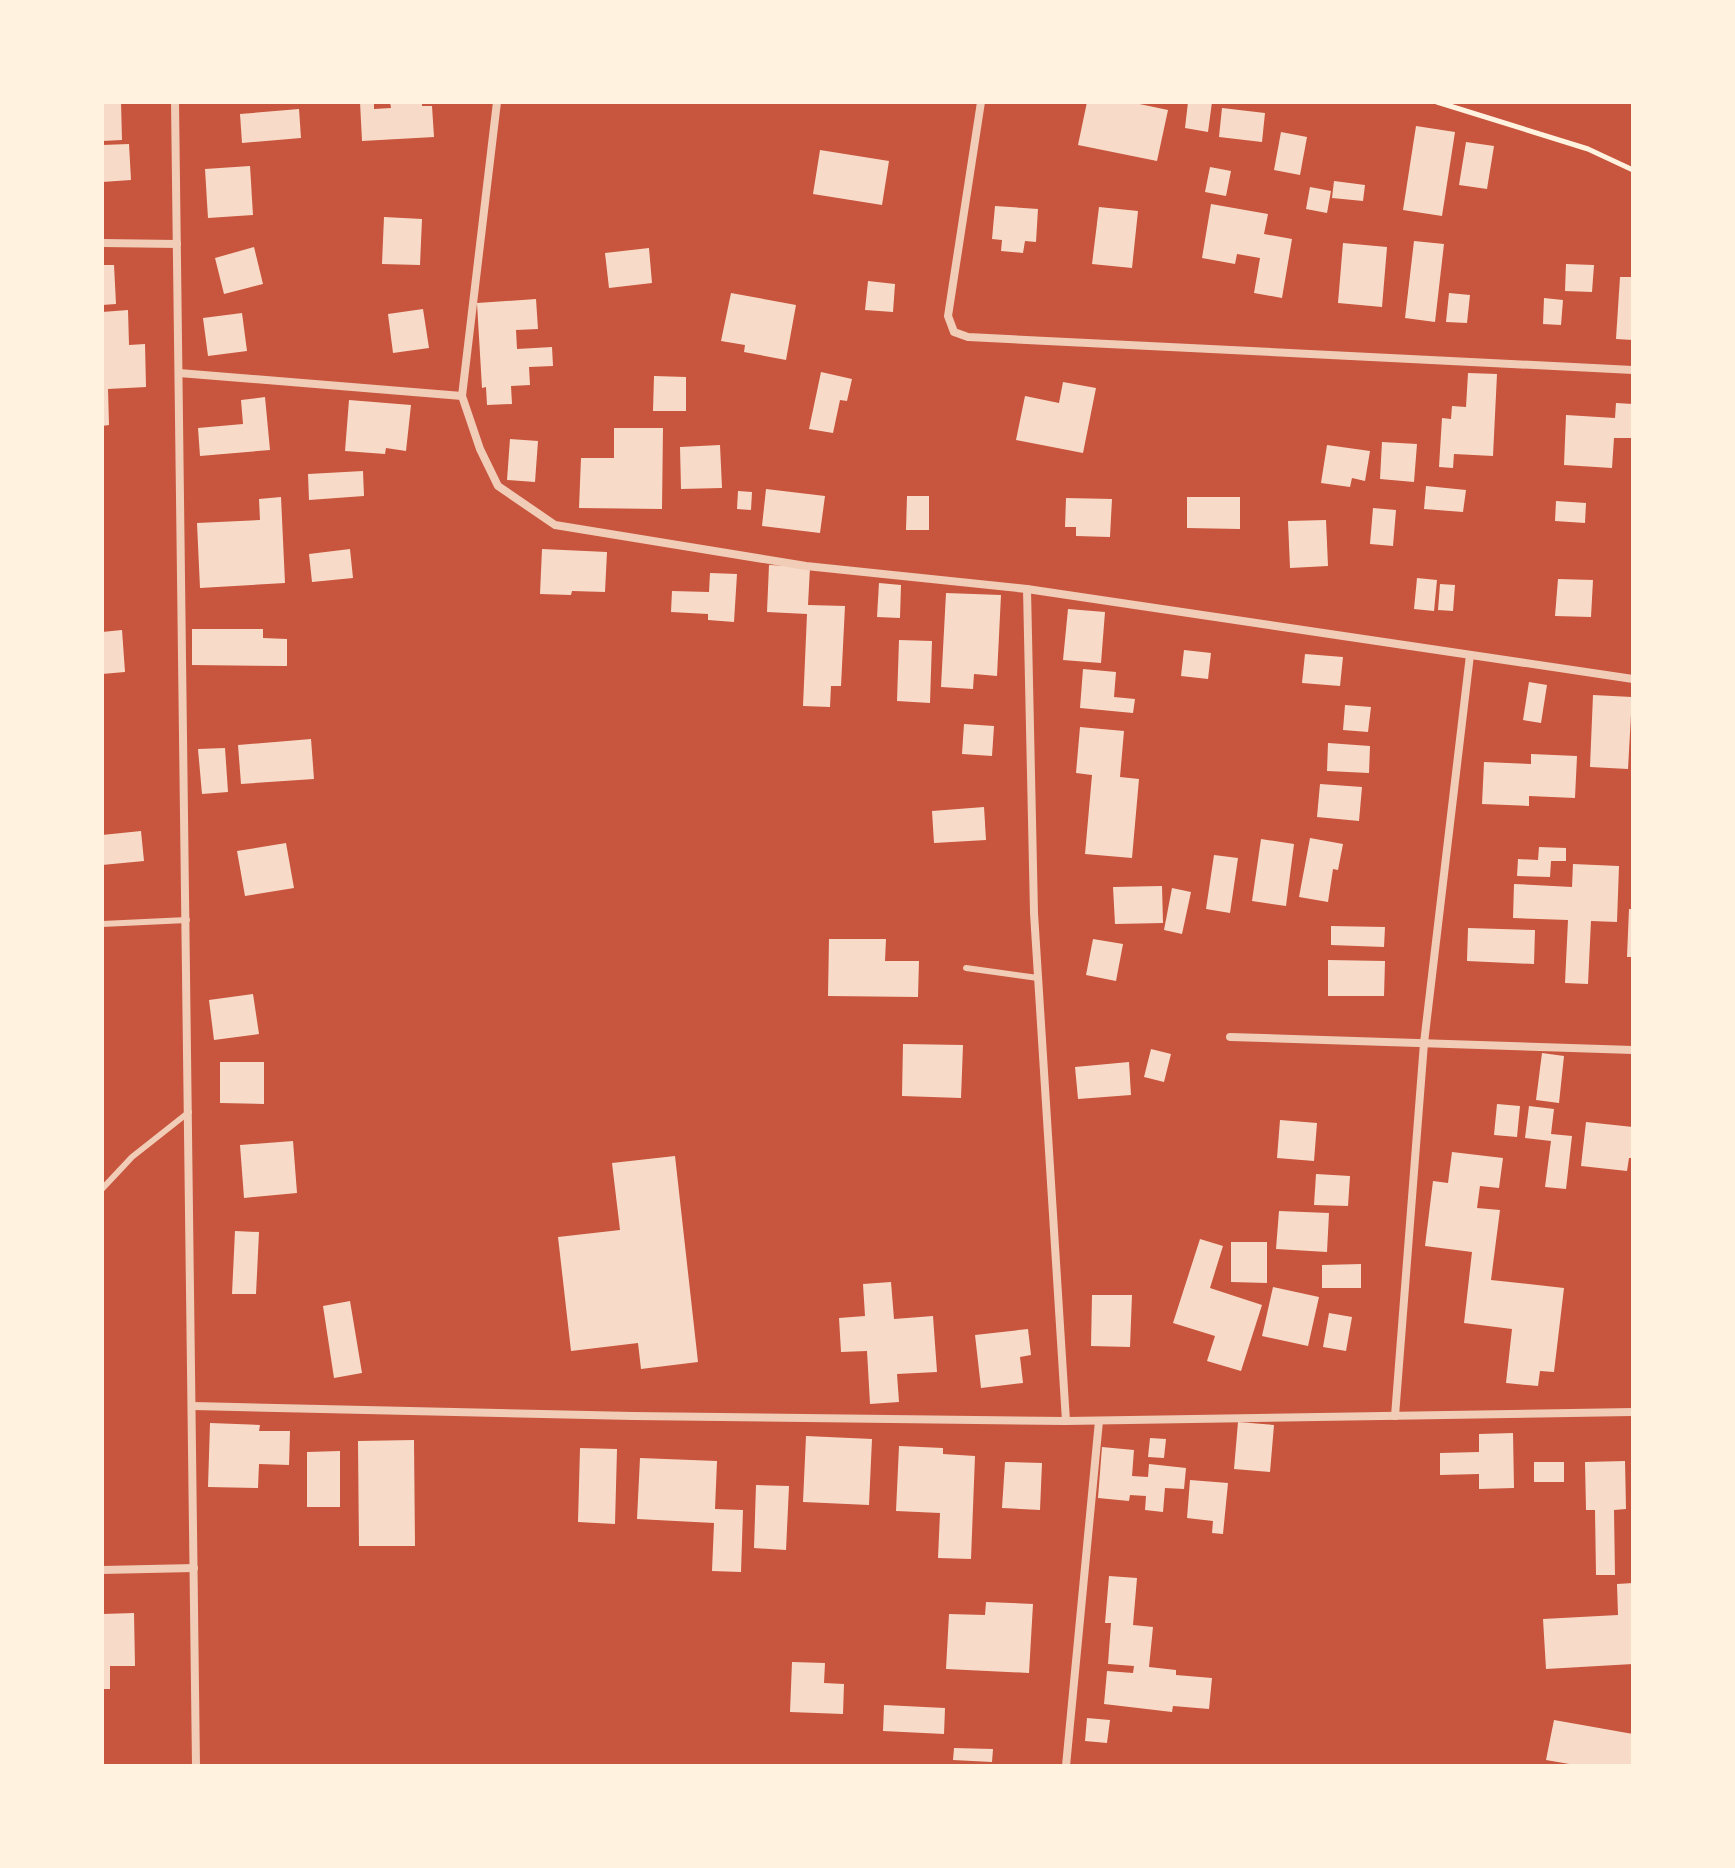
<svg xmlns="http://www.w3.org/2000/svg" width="1735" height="1868" viewBox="0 0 1735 1868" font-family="Manrope,sans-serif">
<rect width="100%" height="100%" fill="#c8553d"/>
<g fill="#f7dbc8">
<polygon points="102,102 121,102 122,140 102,141"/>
<polygon points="360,102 374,102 374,109 391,108 390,102 422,102 422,106 432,106 434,137 362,141"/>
<polygon points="1087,102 1130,102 1168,110 1157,161 1078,145"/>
<polygon points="1188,102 1212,102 1208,132 1185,128"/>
<polygon points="1222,108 1265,113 1262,142 1219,137"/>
<polygon points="299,109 301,138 242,143 240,114"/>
<polygon points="1416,126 1455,132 1442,216 1403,210"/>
<polygon points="1281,132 1307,137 1300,175 1274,170"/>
<polygon points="1466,142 1494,146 1487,189 1459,185"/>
<polygon points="129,144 131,180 102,182 102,145"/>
<polygon points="820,150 889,161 882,205 813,194"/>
<polygon points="250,166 253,215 208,218 205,169"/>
<polygon points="1210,167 1231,171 1226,196 1205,192"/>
<polygon points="1334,181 1365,185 1363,201 1332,198"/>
<polygon points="1310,187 1331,191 1327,213 1306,209"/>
<polygon points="1211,204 1268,214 1264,234 1292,239 1282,298 1254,293 1260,258 1237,254 1235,264 1202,258"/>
<polygon points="995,206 1038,209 1036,242 1025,241 1023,253 1001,251 1002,240 992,239"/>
<polygon points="1099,207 1138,211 1132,268 1092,264"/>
<polygon points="384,217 422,219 420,265 382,264"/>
<polygon points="1414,241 1444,244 1435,322 1405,318"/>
<polygon points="1343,243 1387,247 1382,307 1338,303"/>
<polygon points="254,247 263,284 224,294 215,258"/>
<polygon points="649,248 652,283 609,288 605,253"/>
<polygon points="1566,264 1594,265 1592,292 1565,291"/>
<polygon points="102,265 114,265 116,304 102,305"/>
<polygon points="1620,277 1633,277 1633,340 1616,339"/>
<polygon points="868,281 895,284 893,312 865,310"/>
<polygon points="731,293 796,305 786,360 744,352 745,345 721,341"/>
<polygon points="1449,293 1470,295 1467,323 1446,322"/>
<polygon points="1544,298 1563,300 1561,325 1543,324"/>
<polygon points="536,299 538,329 516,330 517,349 552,347 553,366 529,367 530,385 511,386 512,404 487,405 486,387 482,388 477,303"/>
<polygon points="423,309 429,348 393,353 388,314"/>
<polygon points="128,310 129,345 145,344 146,387 108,389 109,425 102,426 102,312"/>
<polygon points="242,313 247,351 208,356 203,318"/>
<polygon points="821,372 852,379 847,401 840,400 833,433 809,429"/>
<polygon points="1468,373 1497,374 1493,456 1454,454 1453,468 1439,467 1442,418 1451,419 1452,406 1466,407"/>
<polygon points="654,376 686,377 686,411 653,411"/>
<polygon points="1063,382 1096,388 1083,453 1016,440 1025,396 1059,403"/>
<polygon points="265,397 270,450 200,456 198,428 243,424 241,400"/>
<polygon points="349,400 411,405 406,451 386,448 385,454 345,451"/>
<polygon points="1616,403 1633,404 1633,438 1614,438 1612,468 1564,465 1566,415 1615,418"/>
<polygon points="614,428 663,428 662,509 579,508 581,458 614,458"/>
<polygon points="510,439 538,441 535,482 507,480"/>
<polygon points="1382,442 1417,444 1414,482 1380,479"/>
<polygon points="720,445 722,488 681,489 680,447"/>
<polygon points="1327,445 1370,451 1365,481 1352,478 1350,487 1321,483"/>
<polygon points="363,471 364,496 309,500 308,474"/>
<polygon points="1426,486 1466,490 1463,512 1424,509"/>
<polygon points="766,489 825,496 820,533 762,526"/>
<polygon points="738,491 752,492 751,510 737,509"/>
<polygon points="907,496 929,496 929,530 906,530"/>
<polygon points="281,497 285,583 200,588 197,523 260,520 259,499"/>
<polygon points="1187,497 1240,497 1240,529 1187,528"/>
<polygon points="1066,498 1112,499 1110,537 1076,536 1076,527 1065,527"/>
<polygon points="1556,501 1586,503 1585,523 1555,521"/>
<polygon points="1373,508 1396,510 1393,546 1370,544"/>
<polygon points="1326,520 1328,566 1290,568 1288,521"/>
<polygon points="350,549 353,578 312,582 309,554"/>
<polygon points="542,549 607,552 605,592 572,591 571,595 540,594"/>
<polygon points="769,565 810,567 808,605 845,606 841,686 831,686 830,707 803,706 807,614 767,612"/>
<polygon points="710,573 737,574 734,622 708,620 708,614 671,612 672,591 709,592"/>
<polygon points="1417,578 1437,580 1434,611 1414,609"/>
<polygon points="1558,579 1593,580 1591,617 1555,616"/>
<polygon points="879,583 901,585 900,618 877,617"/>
<polygon points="1440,584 1455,585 1453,611 1438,610"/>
<polygon points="946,593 1001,595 997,676 974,674 973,689 941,687"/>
<polygon points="1068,609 1105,612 1101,663 1063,660"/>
<polygon points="192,629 263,629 263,638 287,639 287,666 192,665"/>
<polygon points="122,630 125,672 102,674 102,632"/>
<polygon points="899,640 932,641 930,703 897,701"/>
<polygon points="1184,650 1211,653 1208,679 1181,676"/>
<polygon points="1305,654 1343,657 1340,686 1302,683"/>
<polygon points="1083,669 1116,672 1114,697 1135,699 1133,713 1080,708"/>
<polygon points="1529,682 1547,685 1541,723 1523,720"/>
<polygon points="1593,695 1632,697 1628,769 1590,767"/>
<polygon points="1345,705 1371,707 1368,732 1343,730"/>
<polygon points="964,724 994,726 992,756 962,754"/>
<polygon points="1080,727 1124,731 1120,777 1139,779 1132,858 1085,854 1092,775 1076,773"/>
<polygon points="311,739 314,779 241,784 238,745"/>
<polygon points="1328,743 1370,746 1369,773 1327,771"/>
<polygon points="225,748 228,792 202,794 198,749"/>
<polygon points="1531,754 1577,756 1575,798 1529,796 1529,806 1482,804 1484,762 1531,764"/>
<polygon points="1320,784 1362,787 1359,821 1317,817"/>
<polygon points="984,807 986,840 934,843 932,811"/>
<polygon points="141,831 144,861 102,865 102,835"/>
<polygon points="1310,838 1343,844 1338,870 1333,869 1328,902 1299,897"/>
<polygon points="1261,839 1294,844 1286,906 1252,901"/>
<polygon points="286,843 294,888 245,896 237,851"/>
<polygon points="1539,847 1566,848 1566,861 1551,861 1550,877 1517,876 1518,859 1538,860"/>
<polygon points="1214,855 1238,858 1230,913 1206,909"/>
<polygon points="1573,864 1619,866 1617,922 1591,921 1588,984 1565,983 1568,920 1513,918 1514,884 1572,887"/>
<polygon points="1162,886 1163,923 1115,924 1113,887"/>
<polygon points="1172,888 1191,892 1182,934 1164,930"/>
<polygon points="1629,909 1633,909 1633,957 1627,957"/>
<polygon points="1331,926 1385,927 1384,947 1331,945"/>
<polygon points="1468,928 1535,930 1534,964 1467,961"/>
<polygon points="829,939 886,939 885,961 919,961 918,997 828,996"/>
<polygon points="1093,939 1123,944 1116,981 1086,975"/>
<polygon points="1328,960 1385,961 1384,996 1328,996"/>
<polygon points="253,994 259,1034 214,1040 209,1000"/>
<polygon points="903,1044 963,1045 961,1098 902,1096"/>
<polygon points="1151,1049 1171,1054 1164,1082 1144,1077"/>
<polygon points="1542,1053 1564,1056 1559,1103 1536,1100"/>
<polygon points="220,1062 264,1062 264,1104 220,1103"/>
<polygon points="1129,1062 1131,1095 1078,1099 1075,1067"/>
<polygon points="1497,1104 1520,1106 1517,1137 1494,1135"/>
<polygon points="1529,1106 1554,1109 1551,1134 1572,1136 1566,1189 1545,1187 1551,1141 1525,1138"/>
<polygon points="1280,1120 1317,1123 1314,1161 1277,1158"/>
<polygon points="1586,1122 1633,1127 1633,1158 1629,1158 1627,1171 1581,1166"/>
<polygon points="293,1141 297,1193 244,1198 240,1145"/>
<polygon points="1452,1152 1503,1158 1499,1188 1480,1186 1477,1208 1500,1210 1491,1280 1564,1288 1554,1372 1540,1371 1538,1386 1506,1383 1512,1329 1464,1323 1472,1252 1425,1246 1433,1181 1448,1183"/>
<polygon points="675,1156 698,1362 641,1369 638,1343 571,1351 558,1237 620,1230 612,1163"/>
<polygon points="1316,1174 1350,1176 1348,1206 1314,1205"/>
<polygon points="1279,1211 1329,1213 1327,1252 1276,1249"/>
<polygon points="235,1231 259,1232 256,1294 232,1294"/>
<polygon points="1200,1239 1223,1246 1210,1288 1262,1305 1241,1371 1207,1361 1215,1336 1173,1323"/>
<polygon points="1231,1242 1267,1242 1267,1283 1231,1282"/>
<polygon points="1361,1264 1361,1288 1322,1288 1322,1265"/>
<polygon points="891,1282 894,1319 933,1316 937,1372 897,1374 899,1402 870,1404 867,1351 841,1352 839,1318 865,1316 863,1284"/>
<polygon points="1273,1287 1319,1297 1308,1346 1262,1336"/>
<polygon points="1092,1295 1132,1295 1130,1347 1091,1346"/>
<polygon points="350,1301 362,1373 334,1378 323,1306"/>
<polygon points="1329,1313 1352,1317 1346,1351 1323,1347"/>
<polygon points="1028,1329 1031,1355 1020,1357 1023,1383 981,1388 975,1335"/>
<polygon points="1238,1422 1274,1425 1270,1472 1234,1469"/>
<polygon points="210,1423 260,1425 259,1431 290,1431 289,1465 259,1464 258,1488 208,1487"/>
<polygon points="1513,1433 1514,1488 1479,1489 1479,1474 1440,1475 1440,1453 1479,1452 1479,1434"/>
<polygon points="806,1436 872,1439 869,1505 803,1502"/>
<polygon points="1150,1438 1166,1439 1164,1458 1148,1457"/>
<polygon points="414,1440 415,1546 359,1546 358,1441"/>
<polygon points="899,1446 943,1448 943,1454 975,1456 971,1559 938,1558 940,1513 896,1511"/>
<polygon points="1102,1447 1134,1450 1132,1476 1148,1477 1149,1464 1186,1468 1184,1489 1165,1488 1163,1512 1145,1510 1146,1496 1130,1495 1129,1501 1098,1498"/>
<polygon points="580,1448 617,1449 615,1524 578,1522"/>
<polygon points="340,1451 340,1507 307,1507 307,1452"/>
<polygon points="640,1458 717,1461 715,1509 743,1510 741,1572 712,1571 714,1523 637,1519"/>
<polygon points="1625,1461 1626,1509 1614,1510 1615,1575 1596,1575 1595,1510 1586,1510 1585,1462"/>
<polygon points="1005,1462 1042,1463 1040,1510 1002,1508"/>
<rect x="1534" y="1462" width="30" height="20"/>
<polygon points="1190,1480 1228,1483 1223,1534 1212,1533 1213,1521 1187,1518"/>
<polygon points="756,1485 789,1486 786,1550 754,1548"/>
<polygon points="1109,1576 1137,1578 1133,1625 1153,1627 1149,1667 1176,1670 1176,1675 1212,1678 1209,1709 1173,1706 1172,1712 1104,1704 1107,1671 1133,1673 1134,1666 1108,1664 1111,1623 1105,1623"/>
<polygon points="1633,1583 1633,1664 1546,1669 1543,1619 1618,1615 1617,1584"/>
<polygon points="986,1602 1033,1604 1029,1673 946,1669 949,1614 985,1615"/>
<polygon points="134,1613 135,1666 110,1666 110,1689 102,1689 102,1614"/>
<polygon points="792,1662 825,1663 824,1683 844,1684 843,1714 790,1712"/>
<polygon points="884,1705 945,1708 944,1734 883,1731"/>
<polygon points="1087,1718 1110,1720 1107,1743 1085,1741"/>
<polygon points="1554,1720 1633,1734 1633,1766 1581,1766 1546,1760"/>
<polygon points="954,1748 993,1749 992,1762 953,1760"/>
</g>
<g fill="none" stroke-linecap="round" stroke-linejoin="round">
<polyline stroke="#fff3e0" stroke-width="5" points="1437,102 1588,149 1633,170"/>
<g stroke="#f1ccb7" stroke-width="6">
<polyline points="102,924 187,920"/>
<polyline points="966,968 1038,978"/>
<polyline points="102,1189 132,1157 189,1112"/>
</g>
<g stroke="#f1ccb7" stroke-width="8">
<polyline points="175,102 196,1766"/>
<polyline points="497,102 462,396 480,449 498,486 555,525 806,566 1027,589 1633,679"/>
<polyline points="981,102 948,316 954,332 968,337 1633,370"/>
<polyline points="102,243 177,244"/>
<polyline points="179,373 462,396"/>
<polyline points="1027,589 1034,913 1066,1421"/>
<polyline points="1230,1037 1633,1050"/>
<polyline points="193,1406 633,1416 1066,1421 1633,1412"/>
<polyline points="1395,1416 1424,1043 1470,655"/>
<polyline points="102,1570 194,1568"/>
<polyline points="1066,1766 1099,1421"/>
</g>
</g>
<rect width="1735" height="1868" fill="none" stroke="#fff3e0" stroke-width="208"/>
</svg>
